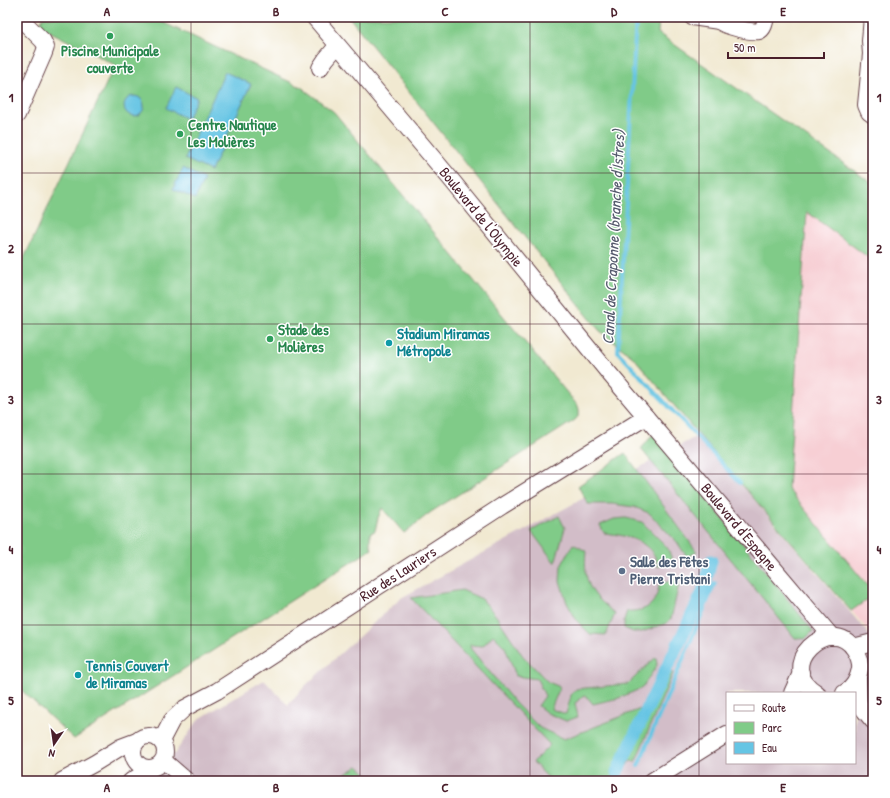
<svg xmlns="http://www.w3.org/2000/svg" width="890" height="798" viewBox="0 0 890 798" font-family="'Patrick Hand',sans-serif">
<rect width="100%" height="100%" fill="#fff"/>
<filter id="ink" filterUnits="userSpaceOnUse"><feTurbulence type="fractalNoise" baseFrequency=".025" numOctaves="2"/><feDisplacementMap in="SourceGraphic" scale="8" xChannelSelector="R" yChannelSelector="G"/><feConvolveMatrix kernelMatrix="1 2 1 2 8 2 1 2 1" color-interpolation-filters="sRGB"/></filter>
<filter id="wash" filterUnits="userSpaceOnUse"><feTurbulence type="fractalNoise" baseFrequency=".012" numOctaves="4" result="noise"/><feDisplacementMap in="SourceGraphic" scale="16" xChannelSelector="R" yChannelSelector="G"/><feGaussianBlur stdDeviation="0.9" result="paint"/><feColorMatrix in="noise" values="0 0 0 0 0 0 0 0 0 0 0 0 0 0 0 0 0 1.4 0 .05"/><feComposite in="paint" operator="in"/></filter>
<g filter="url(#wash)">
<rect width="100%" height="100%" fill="#f1e9d1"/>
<polygon fill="#f7cfd4" points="652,43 873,188 873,636 699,435"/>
<path fill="#d2bdc8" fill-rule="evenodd" d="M699 435 873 639V781H155L199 719 264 680 288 705 306 685 401 598ZM727 693H855V763H727Z"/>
<g fill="#80cb88" stroke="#65755a">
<path d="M43 17H138L162 22 301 87 334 112 578 406C580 412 580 415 575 420L431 512 404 533 382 508 378 518 375 531 370 533V543L372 549 74 739 17 686V273L115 65 39 26Z"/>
<polygon points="349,17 659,17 658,33 873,184 873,261 807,212 788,489 873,592 873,596 851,611 699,435 635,359 599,330"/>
<polygon points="654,433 813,631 805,639 795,638 641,449"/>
<polygon points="625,453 697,552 687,557 677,542 649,513 634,507 612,504 588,504 578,486"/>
<polygon points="559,516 565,528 555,563 531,531"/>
<path d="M626 518 642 522 667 547 672 559 658 567C657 563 656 558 654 555 643 538 622 535 604 533L600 525 614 519Z"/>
<path d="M573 544 586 551C583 585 591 593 615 614L606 635 590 634 577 621 567 603 560 581 561 566Z"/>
<path d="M675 576 679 584 671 619 667 623 642 632H633L624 628V620L627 611C647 612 657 604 659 584L670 581Z"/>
<polygon points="462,590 482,599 497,617 523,656 548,682 560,687 551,709 566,714 571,695 576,689 628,684 656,657 657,665 642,688 619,698 593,704 588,698 584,696 575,703 578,717 566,721 547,713 538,706 545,696 537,679 516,676 505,647 493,635 483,646 470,645 471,649 515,703 540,728 564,739 643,708 669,671 673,673 635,762 630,761 616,781 560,781 559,779 557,781 551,781 533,762 550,745 411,598"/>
<polygon points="358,766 375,781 342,781 341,777"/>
</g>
<g fill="#66c5e4" stroke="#587288">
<polygon points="225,72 251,84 211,171 185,159"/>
<polygon points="176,87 197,98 187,119 166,108"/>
<circle cx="134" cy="106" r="10"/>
<polygon points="183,168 204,179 195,199 173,189"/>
</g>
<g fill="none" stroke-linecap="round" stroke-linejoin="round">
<g stroke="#66c5e4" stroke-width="4">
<polyline points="636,17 618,352 740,483"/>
<polyline points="638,766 715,583"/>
</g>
<polyline stroke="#66c5e4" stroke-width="13" points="617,772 703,592 711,561"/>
</g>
</g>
<g filter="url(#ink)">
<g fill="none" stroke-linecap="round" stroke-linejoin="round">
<g stroke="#633d44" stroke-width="18">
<g id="minor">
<polyline points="314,17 449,177 608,372 832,637"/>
<polyline points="692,17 719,21"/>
<polyline points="872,17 870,41 871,54 866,105 869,112 873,115"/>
<path d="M719 21C724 26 752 33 759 31 764 29 765 22 766 17"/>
<polyline points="320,68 326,59 337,46"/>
<polyline points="17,115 44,53 46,47 43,41 19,17"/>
<polyline points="853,647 873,642"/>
<polyline points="858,677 859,704"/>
<polyline points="792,693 801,673"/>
<path d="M817 693C771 665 831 613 854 649 858 655 861 661 860 669 858 679 854 688 844 693"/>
<polyline points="859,704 873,721"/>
<circle cx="149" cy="752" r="16"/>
<polyline points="161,741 172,720 185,708 217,691 502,506 646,417"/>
<polyline points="164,761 187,781"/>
<polyline points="62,781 95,763 121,747 137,741"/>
<polyline points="131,781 151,769"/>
<polyline points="652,781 727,734"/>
</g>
</g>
<use href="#minor" stroke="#fff" stroke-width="16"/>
</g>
</g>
<path fill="none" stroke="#4a1f2b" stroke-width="1" stroke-opacity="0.55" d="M191 17V781M360 17V781M530 17V781M699 17V781M17 173H873M17 324H873M17 474H873M17 625H873"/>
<g fill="#2e9e5b" stroke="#fff" stroke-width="1.5">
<circle cx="110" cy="36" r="4"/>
<circle cx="180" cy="134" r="4"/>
<circle cx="270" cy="339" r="4"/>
</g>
<g fill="#0f9aa8" stroke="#fff" stroke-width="1.5">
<circle cx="389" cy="343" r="4"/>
<circle cx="78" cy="675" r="4"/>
</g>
<circle fill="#5c6f8a" stroke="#fff" stroke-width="1.5" cx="622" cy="571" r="4"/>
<g text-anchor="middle" stroke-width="3" stroke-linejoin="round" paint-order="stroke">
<g font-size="15" font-weight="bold" fill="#27864d" stroke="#fff" text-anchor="start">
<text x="110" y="56" text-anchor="middle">Piscine Municipale<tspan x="110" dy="17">couverte</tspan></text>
<text x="188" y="130">Centre Nautique<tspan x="188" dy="17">Les Molières</tspan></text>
<text x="278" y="335">Stade des<tspan x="278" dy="17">Molières</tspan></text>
</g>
<g font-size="15" fill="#4a1f2b" stroke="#fff">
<text transform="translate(481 217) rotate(51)" y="5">Boulevard de l'Olympie</text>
<text transform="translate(739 527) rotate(50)" y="5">Boulevard d'Espagne</text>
<text transform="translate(398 574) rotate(-33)" y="5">Rue des Lauriers</text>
</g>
<g font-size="15" font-weight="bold" fill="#0d838f" stroke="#fff" text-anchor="start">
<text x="397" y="339">Stadium Miramas<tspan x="397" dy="17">Métropole</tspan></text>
<text x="86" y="671">Tennis Couvert<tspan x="86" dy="17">de Miramas</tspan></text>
</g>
<g font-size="15" font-weight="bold" fill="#4e5e75" stroke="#fff" text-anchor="start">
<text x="630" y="567">Salle des Fêtes<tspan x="630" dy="17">Pierre Tristani</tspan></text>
</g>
<g font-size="16" font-style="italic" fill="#54596c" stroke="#fff">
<text transform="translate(613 237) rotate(-87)" y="6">Canal de Craponne (branche d'Istres)</text>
</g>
</g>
<rect width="890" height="798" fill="none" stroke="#fff" stroke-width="44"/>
<rect x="726" y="692" width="130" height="72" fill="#ffffff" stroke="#b7a5aa"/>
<rect x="734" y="705" width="20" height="6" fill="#ffffff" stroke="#b7a5aa"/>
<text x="762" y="712" font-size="12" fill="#4a1f2b">Route</text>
<rect x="734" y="722" width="20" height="12" fill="#80cb88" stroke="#b7a5aa"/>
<text x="762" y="732" font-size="12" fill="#4a1f2b">Parc</text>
<rect x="734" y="742" width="20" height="12" fill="#66c5e4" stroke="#b7a5aa"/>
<text x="762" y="752" font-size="12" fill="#4a1f2b">Eau</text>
<g transform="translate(54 744) rotate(193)" stroke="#ffffff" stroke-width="3" paint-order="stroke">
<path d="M0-3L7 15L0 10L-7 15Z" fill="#4a1f2b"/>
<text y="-6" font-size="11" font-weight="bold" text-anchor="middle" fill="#4a1f2b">N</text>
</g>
<path d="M728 52v6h96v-6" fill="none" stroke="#4a1f2b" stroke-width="2"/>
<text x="734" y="52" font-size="12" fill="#4a1f2b" stroke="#ffffff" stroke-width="3" paint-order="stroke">50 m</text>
<rect x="22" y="22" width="846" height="754" fill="none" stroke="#4a1f2b" stroke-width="1.5"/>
<g font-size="13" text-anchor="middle" font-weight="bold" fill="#4a1f2b">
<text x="107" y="16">A</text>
<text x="276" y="16">B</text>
<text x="445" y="16">C</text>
<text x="614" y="16">D</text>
<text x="783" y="16">E</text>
<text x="11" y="102">1</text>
<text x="879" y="102">1</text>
<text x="11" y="253">2</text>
<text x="879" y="253">2</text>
<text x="11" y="404">3</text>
<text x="879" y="404">3</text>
<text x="11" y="554">4</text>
<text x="879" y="554">4</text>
<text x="11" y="705">5</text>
<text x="879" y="705">5</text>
<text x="107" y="792">A</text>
<text x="276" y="792">B</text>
<text x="445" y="792">C</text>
<text x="614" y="792">D</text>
<text x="783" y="792">E</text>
</g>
</svg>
